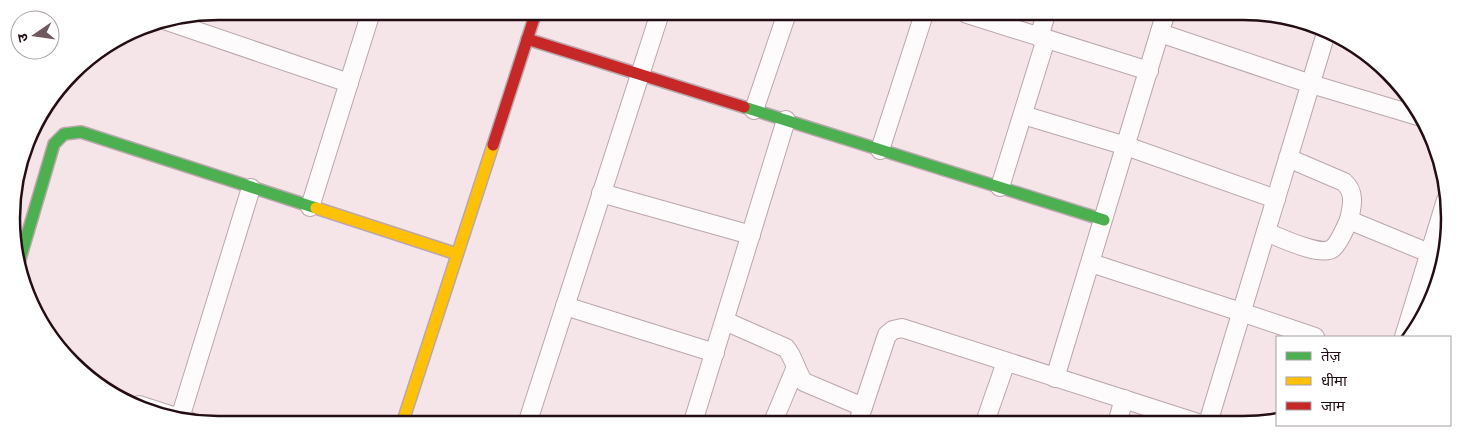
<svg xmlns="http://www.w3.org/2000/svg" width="1461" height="436" viewBox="0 0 1461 436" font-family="'Roboto Condensed','Noto Sans Devanagari',sans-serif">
<rect width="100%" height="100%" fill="#f5e5e8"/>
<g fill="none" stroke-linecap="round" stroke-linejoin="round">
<g stroke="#baa7ac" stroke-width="20">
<g id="street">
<polyline points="967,14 1149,71"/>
<polyline points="167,21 349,83"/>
<polyline points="1160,33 1311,84 1421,117"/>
<polyline points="1039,37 1046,14"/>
<polyline points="754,110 787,13"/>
<polyline points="1023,115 1126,146 1276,199"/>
<polyline points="880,150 924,14"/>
<path d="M1288 158 1344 182C1356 193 1352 206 1349 220"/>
<polyline points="1000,187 1046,39"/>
<polyline points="601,193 751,235"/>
<polyline points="310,207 371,12"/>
<path d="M1266 232C1279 237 1322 258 1333 248 1340 242 1345 228 1349 220L1429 253"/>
<polyline points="1091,263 1241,312 1315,337"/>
<polyline points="565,306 715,353"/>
<path d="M725 321 786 348C795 359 796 372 804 382L863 407"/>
<polyline points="1404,337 1446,200"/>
<polyline points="1055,378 1165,15"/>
<polyline points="139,405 189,421"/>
<polyline points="180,418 251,188"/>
<polyline points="528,421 660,13"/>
<polyline points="693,422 786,120"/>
<polyline points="773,422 796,367"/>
<polyline points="858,422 887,335 893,330 902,328 1198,423"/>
<polyline points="985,422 1006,362"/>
<polyline points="1117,423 1124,399"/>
<polyline points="1208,423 1326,33"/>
</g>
</g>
<g stroke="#baa7ac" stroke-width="14">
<g id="fast">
<polyline points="744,107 1104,220"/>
<polyline points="18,266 54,144 64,134 81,132 316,208"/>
</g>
</g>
<g stroke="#baa7ac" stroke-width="14">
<g id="slow">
<polyline points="316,208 457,254"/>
<polyline points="403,421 493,145"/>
</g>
</g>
<g stroke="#baa7ac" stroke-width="14">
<g id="jam">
<polyline points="527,39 744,107"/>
<polyline points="493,145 536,12"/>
</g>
</g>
<use href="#street" stroke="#fefbfc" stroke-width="18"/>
<use href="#fast" stroke="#4caf50" stroke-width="11"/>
<use href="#slow" stroke="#ffc107" stroke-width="11"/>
<use href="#jam" stroke="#c62828" stroke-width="11"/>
</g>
<path d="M0 0H1461V436H0ZM218 20H1243A198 198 0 0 1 1441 218V218A198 198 0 0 1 1243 416H218A198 198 0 0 1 20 218V218A198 198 0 0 1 218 20Z" fill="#fff" fill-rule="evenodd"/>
<path fill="none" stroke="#240e14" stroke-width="2.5" d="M218 20H1243A198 198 0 0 1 1441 218V218A198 198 0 0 1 1243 416H218A198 198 0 0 1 20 218V218A198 198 0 0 1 218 20Z"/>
<rect x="1276" y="336" width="175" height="90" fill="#ffffff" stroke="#a79fa1"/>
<rect x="1286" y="352" width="25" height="8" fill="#4caf50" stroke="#a79fa1"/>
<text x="1321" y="361" font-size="15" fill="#240e14">तेज़</text>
<rect x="1286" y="377" width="25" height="8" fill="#ffc107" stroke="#a79fa1"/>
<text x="1321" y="386" font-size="15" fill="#240e14">धीमा</text>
<rect x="1286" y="402" width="25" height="8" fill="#c62828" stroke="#a79fa1"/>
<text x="1321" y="411" font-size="15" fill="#240e14">जाम</text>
<g transform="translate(35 35) rotate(257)"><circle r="24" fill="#ffffff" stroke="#a79fa1"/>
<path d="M0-4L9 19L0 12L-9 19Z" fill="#6d595e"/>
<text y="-8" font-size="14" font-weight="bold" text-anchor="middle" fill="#240e14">उ</text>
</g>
</svg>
